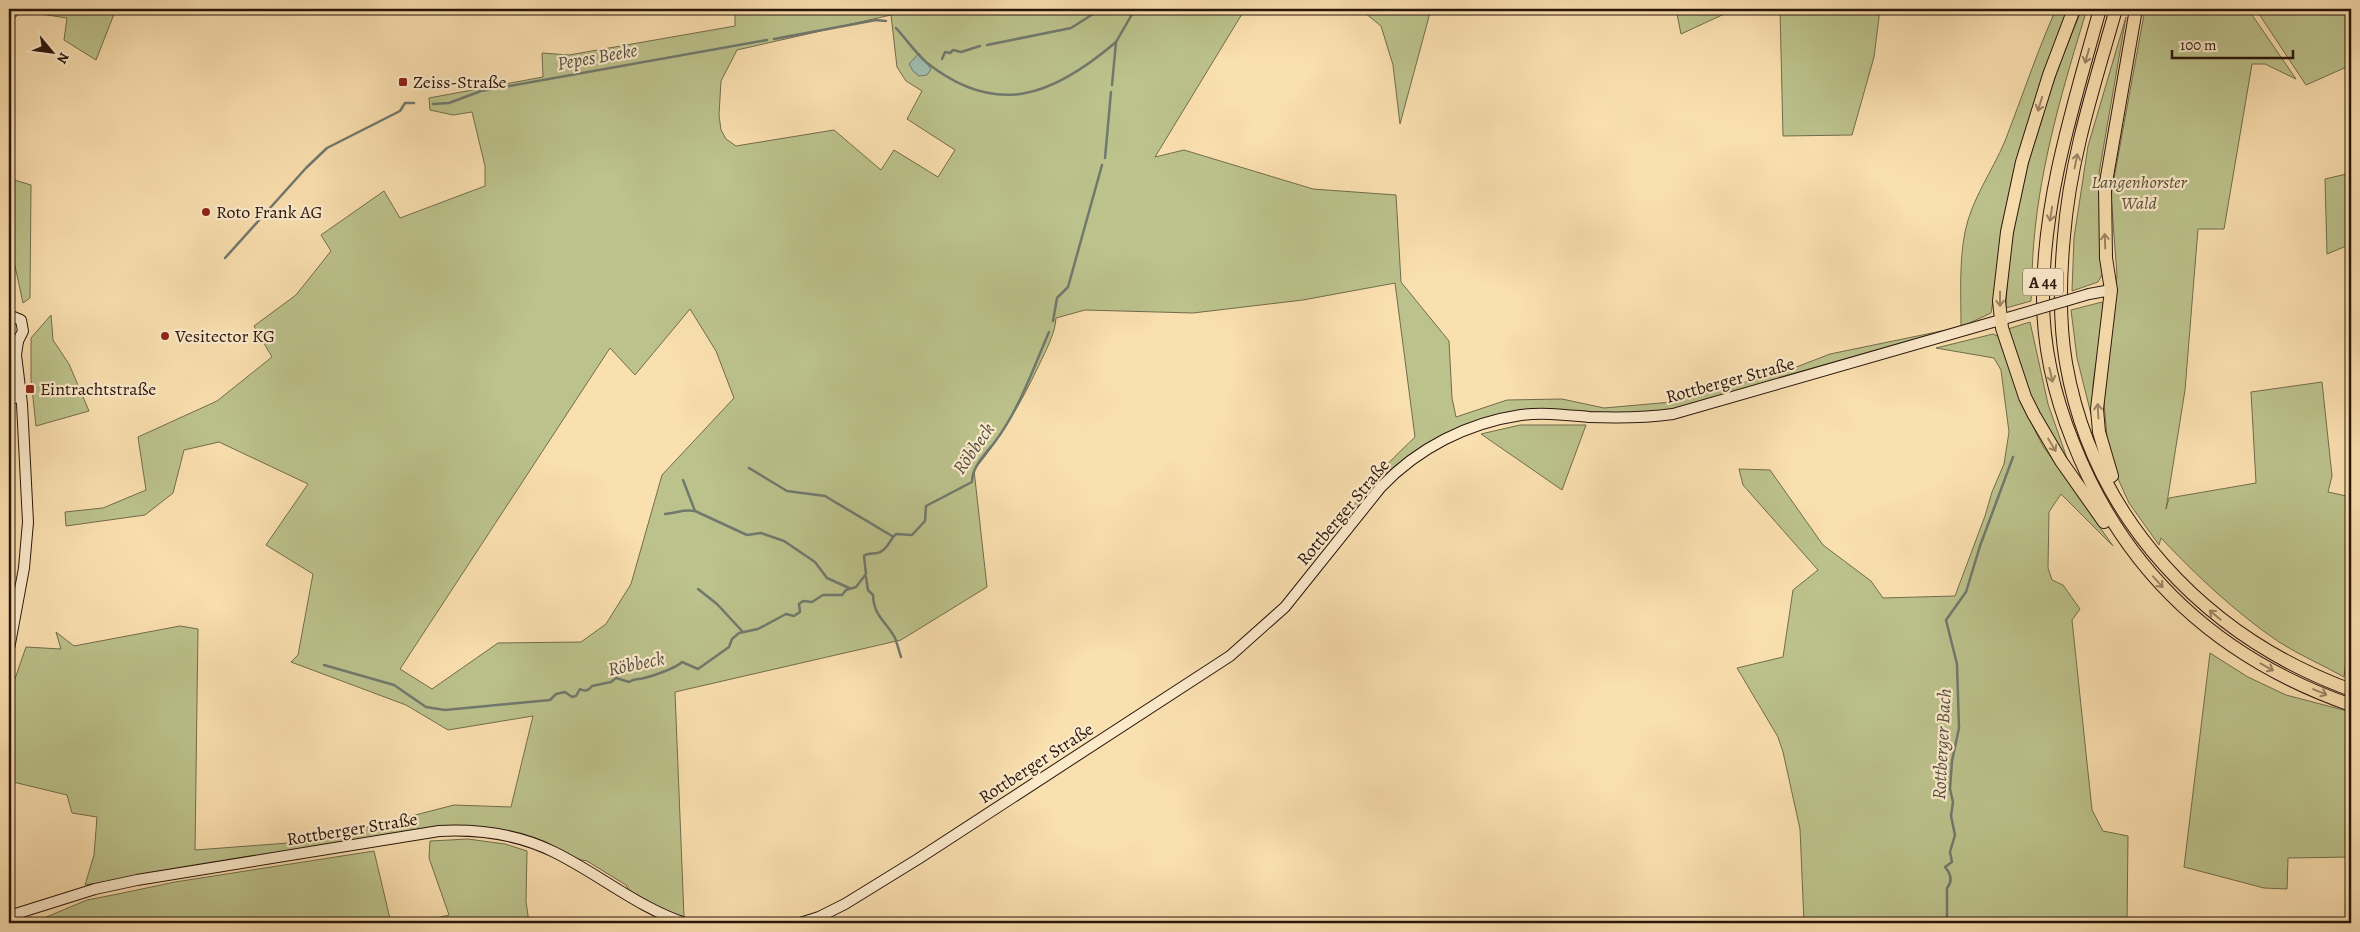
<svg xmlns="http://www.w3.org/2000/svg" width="2360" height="932" viewBox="0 0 2360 932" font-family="Alegreya,serif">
<rect width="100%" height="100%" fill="#fadfaf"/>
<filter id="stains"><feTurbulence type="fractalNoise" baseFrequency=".004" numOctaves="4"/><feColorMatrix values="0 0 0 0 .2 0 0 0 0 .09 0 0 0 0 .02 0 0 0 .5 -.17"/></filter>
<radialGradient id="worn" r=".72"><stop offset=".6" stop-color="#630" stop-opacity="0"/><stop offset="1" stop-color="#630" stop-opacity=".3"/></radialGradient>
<g fill="#bcc28c" stroke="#726c4c" fill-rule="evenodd">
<polygon points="9,9 116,9 96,60 64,40 67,18 21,11 9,25"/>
<path d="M735 9H1245L1155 157 1184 150 1313 189 1396 195 1401 282 1449 341 1452 398 1456 417 1507 400 1562 399 1604 408 1672 402 1786 371 1830 354 1961 327C1961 296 1959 262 1965 232 1972 198 1992 172 2005 141 2022 97 2037 52 2056 9H2072L2011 196 1991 313 1961 327 1671 410C1661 411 1650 413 1640 414 1615 415 1590 410 1564 411 1500 412 1446 423 1395 466 1374 484 1358 508 1341 530 1357 492 1386 465 1415 437L1395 283 1303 300 1193 313 1085 310 1056 318C1055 334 1046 350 1039 365 1021 403 1001 438 974 470L987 587 901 640 675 692 684 917 670 913 631 894 626 885 587 861 577 859 528 837 487 828 308 848 85 885 94 855 97 817 72 813 67 795 9 781V696L26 647 61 649 56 632 74 646 180 626 198 629 195 850 315 841 454 805 511 807 533 716 448 730 406 705 291 662 298 655 313 574 266 545 308 484 219 442 184 450 173 493 145 515 66 526 65 512 103 508 146 490 138 437 217 401 272 357 254 326 296 295 331 251 321 235 384 191 400 218 485 186V166L472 112 453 115 430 110 429 98 543 77 542 53 569 55 735 26ZM891 15 897 67 906 81 922 91 907 119 955 150 938 177 894 150 881 170 834 130 736 146 726 139 721 130 719 115 721 81 737 50ZM690 309 716 351 734 398 662 475 631 584 606 624 581 642 498 643 432 689 400 669 610 348 635 375Z"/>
<polygon points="1360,9 1431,9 1400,124 1393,65 1381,26"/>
<polygon points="1676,9 1735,9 1681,34"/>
<polygon points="1780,9 1880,9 1874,57 1852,135 1783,136"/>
<path d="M2082 9H2087C2064 84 2041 161 2034 240 2032 260 2032 281 2031 301L2006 308C2009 204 2042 104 2082 9Z"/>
<path d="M2145 9H2351V65L2306 85 2257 11 2250 12 2296 79 2265 64H2252L2224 229H2198L2185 390 2166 509 2169 498 2256 483 2251 392 2322 382 2332 476 2328 492 2351 497V658L2346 660 2344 677C2323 665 2299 655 2279 642 2235 612 2197 576 2161 538L2159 545 2129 503 2109 459 2104 403 2117 275 2111 195Z"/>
<polygon points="2126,17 2099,173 2103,273 2098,282 2072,291 2074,238 2088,146"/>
<polygon points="9,161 11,179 31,185 30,298 23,303 9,238"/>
<polygon points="2351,173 2351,244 2327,254 2325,179"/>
<polygon points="2102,302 2104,309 2093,384 2093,422 2077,358 2071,310"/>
<polygon points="51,315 53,340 69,364 89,411 36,426 31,379 31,338"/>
<polygon points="2030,322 2048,404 2069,464 2048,431 2026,386 2008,329"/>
<polygon points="1993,334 1998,336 2026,413 2043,446 2113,546 2061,494 2049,512 2048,568 2052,580 2063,585 2080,609 2072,620 2092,810 2103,831 2128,836 2127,923 1804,923 1800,829 1783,752 1778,737 1737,668 1783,657 1793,590 1818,570 1743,485 1739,469 1770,470 1823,545 1871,581 1883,598 1955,596 1985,516 1992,492 2004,464 2009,432 2001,370 1994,358 1936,348"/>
<polygon points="1520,425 1586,425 1562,490 1481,434"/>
<polygon points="2210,653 2248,677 2286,695 2351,712 2351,857 2288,858 2287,889 2264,888 2184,867"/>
<polygon points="468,839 505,844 527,851 526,901 529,923 415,923 449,915 429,858 430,841"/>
<polygon points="374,851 391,923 32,923 87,900 118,894 175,882"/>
</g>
<polygon fill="#9fbcb0" stroke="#70796e" points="919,53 931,69 927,75 919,76 913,71 909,64"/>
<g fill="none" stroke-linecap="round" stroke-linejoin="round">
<g stroke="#70796e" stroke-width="2.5">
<path d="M896 28C906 39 915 52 926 62 997 119 1054 95 1116 42"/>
<polyline points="774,39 876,20 886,21"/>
<polyline points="987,45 1071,28 1101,9"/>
<polyline points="942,59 945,52 950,53 953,50 961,52 980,46"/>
<polyline points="1112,85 1116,42 1135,9"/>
<polyline points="433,104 449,103 481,91 767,40"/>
<polyline points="1105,158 1111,92"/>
<polyline points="225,258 306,168 327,148 400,111 405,103 414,103"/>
<polyline points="1053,321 1057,298 1068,287 1102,165"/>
<polyline points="749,468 787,491 825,496 892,536"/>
<polyline points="683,480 695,511 747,535 761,533 784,541 815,562 827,578 849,588"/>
<path d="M665 514C678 513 682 509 695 511"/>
<path d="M866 577 868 590 873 595C874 617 886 621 895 638 897 643 899 651 901 657"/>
<polyline points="698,589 717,604 743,632"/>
<path d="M324 665 394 685 426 707 445 710 550 700 556 694 565 692 572 697 576 696 580 689C585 692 589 690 592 686L611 682 616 678 629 682C635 678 638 680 644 678 653 676 676 668 682 662L698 669 729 647 732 639 739 633 758 629 786 614 794 616 800 612 799 604 803 601 812 602 823 595H842L846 590 856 587 866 574 864 556C869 552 875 555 880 552 889 548 889 540 896 534L912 535 925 521 926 506 972 482C972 467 985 454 994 443 1019 410 1033 369 1049 332"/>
<path d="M1947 923V888C1953 881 1951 874 1945 867L1952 862 1950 852 1955 835 1951 816 1953 802 1950 789 1952 761 1959 728 1957 664 1946 620 1966 592 1980 546 2013 457"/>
</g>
<g stroke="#29150b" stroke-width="12">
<g id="secondary">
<polyline points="2089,294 2111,290"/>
<polyline points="9,315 21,320 23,331 18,341 9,344"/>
<polyline points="9,364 15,398"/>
<polyline points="9,649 24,568 28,522 22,404 16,355 18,341"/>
<path d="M9 916 95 889 137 880 439 831C479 829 518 834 554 852 599 874 637 907 685 923"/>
<path d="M800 923 819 917 845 904 918 859 1230 656 1285 607 1381 487C1418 448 1467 423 1521 415 1543 412 1566 415 1589 417 1617 418 1645 418 1673 414L2021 314"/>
</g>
</g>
<g stroke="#29150b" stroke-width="14">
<g id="highway">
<polyline points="2074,9 2049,75 2022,162 2007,232 1999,301 2002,328 2025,397 2034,415 2061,461 2104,522"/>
<path d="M2100 9C2074 103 2043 199 2043 298 2043 348 2054 395 2073 442 2124 572 2219 659 2351 705"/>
<path d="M2116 9C2095 83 2070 159 2064 236 2060 278 2059 322 2066 363 2093 519 2206 637 2351 690"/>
<polyline points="2112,476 2099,432 2097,409 2111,290 2106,258 2105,188 2136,9"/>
</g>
</g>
<use href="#secondary" stroke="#fceacb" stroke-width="10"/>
<use href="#highway" stroke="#fadfaf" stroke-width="12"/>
<g stroke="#29150b" stroke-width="12" stroke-linecap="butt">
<polyline id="secondary-bridge" points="2021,314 2089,294"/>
</g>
<use href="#secondary-bridge" stroke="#fceacb" stroke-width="10"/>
</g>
<defs><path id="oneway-shaft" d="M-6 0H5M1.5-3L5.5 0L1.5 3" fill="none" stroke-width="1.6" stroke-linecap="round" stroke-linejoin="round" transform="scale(1.25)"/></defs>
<g stroke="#9c8465">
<use href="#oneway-shaft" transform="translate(2087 56) rotate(106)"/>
<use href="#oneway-shaft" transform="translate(2040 104) rotate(107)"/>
<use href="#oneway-shaft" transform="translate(2076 161) rotate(-79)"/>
<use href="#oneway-shaft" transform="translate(2051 214) rotate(99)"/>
<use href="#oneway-shaft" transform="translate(2105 241) rotate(-92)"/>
<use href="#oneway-shaft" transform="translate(2000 299) rotate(90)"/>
<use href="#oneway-shaft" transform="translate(2051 375) rotate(77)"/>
<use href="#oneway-shaft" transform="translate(2098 411) rotate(-93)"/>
<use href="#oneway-shaft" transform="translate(2052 445) rotate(59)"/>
<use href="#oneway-shaft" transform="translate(2158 582) rotate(48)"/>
<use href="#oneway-shaft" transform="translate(2215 615) rotate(-140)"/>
<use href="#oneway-shaft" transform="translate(2267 667) rotate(29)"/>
<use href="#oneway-shaft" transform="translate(2320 692) rotate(23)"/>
</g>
<g fill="#8f2418" stroke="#fceacb" stroke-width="2">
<rect x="398" y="77" width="10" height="10" rx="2.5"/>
<circle cx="206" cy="212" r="5"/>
<circle cx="165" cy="336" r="5"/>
<rect x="25" y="384" width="10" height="10" rx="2.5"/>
</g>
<g text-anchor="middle" stroke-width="4.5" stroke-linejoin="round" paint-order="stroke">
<rect fill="#fceacb" stroke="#685545" stroke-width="1" x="2023" y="268.5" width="40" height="27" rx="4"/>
<g font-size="16" font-weight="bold" fill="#29150b">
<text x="2043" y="288">A 44</text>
</g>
<g font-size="18" fill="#29150b" stroke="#fceacb" text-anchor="start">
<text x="413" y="88">Zeiss-Straße</text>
<text x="216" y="218">Roto Frank AG</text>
<text x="175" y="342">Vesitector KG</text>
<text x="40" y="395">Eintrachtstraße</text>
</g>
<g font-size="18" font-style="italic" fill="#5c5238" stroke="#fceacb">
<text x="2139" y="188">Langenhorster<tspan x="2139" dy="21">Wald</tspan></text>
</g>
<g font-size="18" fill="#29150b" stroke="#fceacb">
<text transform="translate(1730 380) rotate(-15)" y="6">Rottberger Straße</text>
<text transform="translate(1343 512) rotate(-50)" y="6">Rottberger Straße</text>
<text transform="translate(1036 763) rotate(-33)" y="6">Rottberger Straße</text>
<text transform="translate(352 829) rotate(-9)" y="6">Rottberger Straße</text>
</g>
<g font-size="19" font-style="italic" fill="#524f45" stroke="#fceacb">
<text transform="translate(597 56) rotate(-10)" y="7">Pepes Beeke</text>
<text transform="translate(973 448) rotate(-55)" y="7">Röbbeck</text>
<text transform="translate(636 663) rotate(-12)" y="7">Röbbeck</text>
<text transform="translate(1941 744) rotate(-87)" y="7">Rottberger Bach</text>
</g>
</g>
<rect width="2360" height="932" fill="none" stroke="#fadfaf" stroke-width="30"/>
<rect x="10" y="10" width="2340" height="912" fill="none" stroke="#29150b" stroke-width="2.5"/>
<rect x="15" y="15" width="2330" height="902" fill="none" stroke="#29150b"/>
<g transform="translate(52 52) rotate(119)" stroke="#fceacb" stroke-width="4" paint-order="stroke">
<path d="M0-4L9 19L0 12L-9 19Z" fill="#29150b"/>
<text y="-8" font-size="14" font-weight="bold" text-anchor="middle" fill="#29150b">N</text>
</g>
<path d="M2172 50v8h121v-8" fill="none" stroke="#29150b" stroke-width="2.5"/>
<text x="2180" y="50" font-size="15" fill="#29150b" stroke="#fceacb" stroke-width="4" paint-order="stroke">100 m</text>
<rect width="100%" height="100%" filter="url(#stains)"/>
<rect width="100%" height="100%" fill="url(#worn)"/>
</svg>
